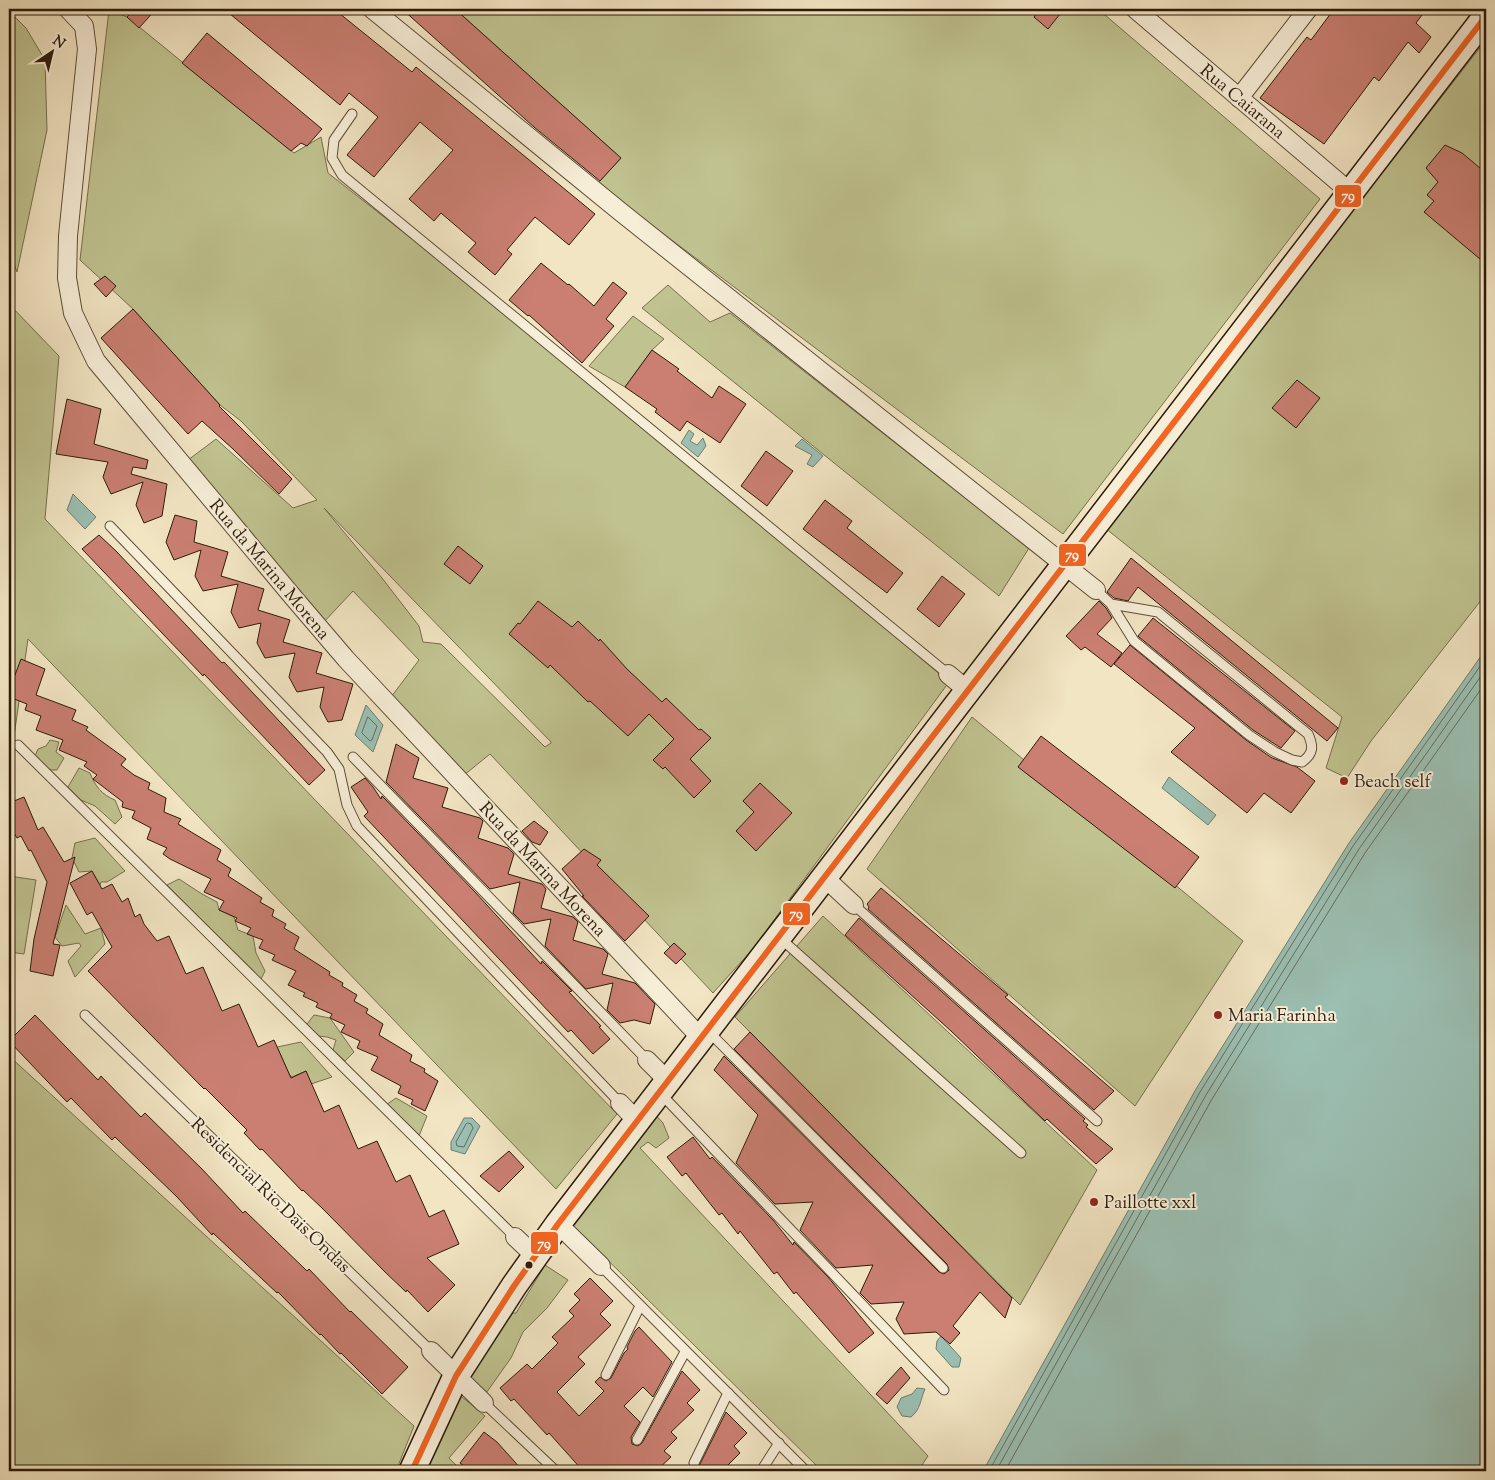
<svg xmlns="http://www.w3.org/2000/svg" width="1495" height="1480" viewBox="0 0 1495 1480" font-family="'Sorts Mill Goudy',serif">
<rect width="100%" height="100%" fill="#f2e5c3"/>
<filter id="stains"><feTurbulence type="fractalNoise" baseFrequency=".004" numOctaves="4"/><feColorMatrix values="0 0 0 0 .2 0 0 0 0 .09 0 0 0 0 .02 0 0 0 .5 -.17"/></filter>
<radialGradient id="worn" r=".72"><stop offset=".6" stop-color="#630" stop-opacity="0"/><stop offset="1" stop-color="#630" stop-opacity=".3"/></radialGradient>
<g fill="#c0c390" stroke="#766f4c" fill-rule="evenodd">
<path d="M107 9 127 17 294 153 321 137 328 173 583 373 949 682 752 950 713 993 490 754 463 776 391 697 419 660 353 591 322 624 188 460 216 439 293 508 317 500 241 421 220 405 133 309 80 260 109 10ZM324 508 551 742V743L545 747 441 644 423 642 419 626 382 578Z"/>
<polygon points="455,9 1098,9 1320,199 1063,534 597,184 621,158"/>
<polygon points="9,11 26,28 45,60 47,130 17,272 9,250"/>
<polygon points="1486,40 1486,594 1371,741 1347,778 1326,768 1342,717 1105,528"/>
<polygon points="668,285 710,322 730,313 1029,548 999,596 642,308"/>
<polygon points="9,304 59,356 45,519 617,1114 556,1189 28,639 9,771"/>
<polygon points="633,316 664,339 652,350 625,387 589,366"/>
<polygon points="972,717 1243,941 1135,1106 867,869"/>
<polygon points="50,740 59,742 56,752 64,758 57,770 47,770 35,756 38,749 46,746"/>
<path d="M79 768 90 773C95 786 102 795 115 800L122 817 115 824 95 806 81 800 68 787Z"/>
<polygon points="95,838 125,871 107,882 101,882 100,885 92,871 79,872 72,858 75,843"/>
<polygon points="9,876 36,880 24,954 9,952"/>
<polygon points="179,879 202,894 217,902 219,910 234,917 238,930 253,936 256,953 265,971 261,979 234,954 167,885"/>
<polygon points="66,905 85,934 101,928 105,944 75,977 68,961 81,946 79,943 62,946 55,937"/>
<polygon points="823,916 1097,1170 1020,1305 735,1017"/>
<polygon points="314,1015 330,1018 354,1052 345,1061 333,1050 336,1040 327,1037 318,1036 307,1024"/>
<polygon points="301,1042 332,1077 311,1084 306,1071 292,1077 289,1074 277,1047"/>
<polygon points="9,1056 414,1426 396,1471 9,1471"/>
<polygon points="396,1098 427,1116 419,1136 386,1105"/>
<polygon points="653,1112 663,1123 669,1138 656,1148 648,1142 640,1148 928,1456 918,1471 822,1471 572,1225"/>
<polygon points="545,1265 568,1280 547,1308 523,1332 511,1358 484,1396 461,1374 502,1314 516,1313"/>
<polygon points="461,1396 485,1416 449,1458 462,1471 426,1471"/>
</g>
<g fill="#9bbfb2" stroke="#6f7d6e">
<polygon points="689,430 694,434 690,441 697,445 703,438 706,446 698,457 681,443"/>
<polygon points="802,439 823,456 813,467 807,464 812,455 795,446"/>
<polygon points="73,494 96,517 85,529 67,510"/>
<polygon points="1486,649 1486,1471 983,1471 1196,1089 1349,843"/>
<polygon points="366,705 383,725 373,752 355,735"/>
<polygon points="1169,777 1216,815 1208,825 1162,788"/>
<polygon points="464,1118 472,1118 480,1126 465,1154 451,1150 451,1142"/>
<polygon points="941,1336 961,1358 959,1367 952,1367 936,1349 937,1341"/>
<path d="M917 1388 925 1389C920 1400 921 1409 911 1417L902 1416 897 1407 901 1398 912 1394Z"/>
</g>
<g fill="none" stroke-linecap="round" stroke-linejoin="round">
<g stroke="#646d5e" stroke-width="1">
<polygon points="368,717 377,726 372,740 370,741 362,733"/>
<polygon points="468,1123 471,1124 473,1128 464,1147 457,1146 456,1142 466,1124"/>
<polyline points="989,1471 1200,1092 1353,846 1486,658"/>
<polyline points="996,1471 1206,1095 1359,849 1486,669"/>
<polyline points="1005,1471 1212,1099 1365,853 1486,682"/>
</g>
</g>
<g fill="#ca7f72" stroke="#2d1b09">
<polygon points="134,9 156,9 139,28 127,17"/>
<polygon points="224,9 334,9 412,72 416,67 595,214 569,245 535,217 507,250 512,254 495,275 468,252 476,243 441,213 434,221 409,199 453,150 420,122 374,177 347,155 378,117 349,93 340,105"/>
<polygon points="402,9 455,9 621,158 600,181 534,127"/>
<polygon points="1040,9 1064,9 1048,29 1034,17"/>
<polygon points="1334,9 1413,9 1422,15 1416,23 1431,37 1419,53 1408,42 1379,81 1374,77 1324,144 1260,98 1307,37 1311,40"/>
<polygon points="207,33 322,129 307,146 301,143 291,151 182,63"/>
<polygon points="1445,145 1462,153 1486,173 1486,264 1424,212 1434,201 1427,195 1438,182 1426,168"/>
<polygon points="541,263 568,285 569,284 594,306 613,282 627,293 606,319 614,326 582,363 529,315 528,316 509,300"/>
<polygon points="105,276 116,286 106,297 94,284"/>
<polygon points="133,309 220,405 219,406 292,479 279,494 233,449 202,421 188,434 101,338"/>
<polygon points="652,350 679,369 677,371 712,398 719,386 746,404 720,443 687,421 680,431 655,412 657,409 625,387"/>
<polygon points="1297,380 1320,398 1296,428 1272,408"/>
<polygon points="67,399 101,409 94,444 148,460 146,469 133,467 131,474 167,484 162,516 144,523 136,505 143,482 111,494 103,477 108,462 56,454"/>
<polygon points="766,451 793,471 767,506 741,486"/>
<polygon points="825,500 852,521 847,528 903,573 887,593 803,529"/>
<polygon points="175,515 197,521 194,542 228,552 221,576 264,589 258,610 290,620 283,642 322,653 316,673 353,684 342,720 328,722 320,707 324,687 297,692 289,677 295,653 265,658 257,643 261,623 239,628 231,612 238,584 203,591 195,576 201,550 174,560 166,542"/>
<polygon points="99,535 116,551 222,663 224,662 325,770 309,785 204,674 203,676 82,549"/>
<polygon points="458,546 483,566 470,584 444,564"/>
<polygon points="1131,558 1338,728 1327,741 1138,587 1128,601 1114,598 1107,592"/>
<polygon points="942,576 965,594 939,627 917,609"/>
<polygon points="538,601 572,627 578,621 599,641 600,639 627,669 662,702 666,698 699,730 701,729 711,738 690,759 711,781 694,798 665,767 663,769 653,760 674,739 649,714 628,736 590,701 588,702 550,665 548,668 509,634 518,623 520,624"/>
<polygon points="1099,601 1106,608 1112,618 1097,634 1122,653 1111,667 1085,647 1081,650 1066,636"/>
<polygon points="1153,618 1295,731 1281,748 1253,730 1139,637 1138,636"/>
<polygon points="1130,645 1246,740 1272,758 1297,767 1315,781 1291,813 1264,793 1247,813 1171,752 1195,728 1114,664"/>
<polygon points="21,659 45,669 36,695 76,710 72,720 88,727 86,730 126,759 121,765 134,775 150,783 148,789 166,798 164,812 181,819 178,824 221,850 217,860 231,869 228,876 262,898 260,902 274,910 272,916 286,924 284,928 299,937 294,949 330,972 329,975 343,983 342,986 357,995 354,1001 368,1009 366,1013 383,1024 379,1035 412,1055 410,1061 425,1069 424,1072 438,1081 425,1111 411,1104 413,1100 398,1093 401,1086 371,1070 378,1057 357,1048 360,1041 341,1032 345,1025 330,1018 332,1014 316,1007 318,1003 303,996 305,993 288,985 296,971 272,960 275,955 259,948 263,940 247,934 251,928 235,921 237,918 219,910 224,901 204,892 211,879 170,859 163,854 167,848 147,839 151,828 132,818 135,811 122,807 123,802 93,779 97,775 84,766 87,762 59,750 63,740 36,730 41,716 25,710 27,704 9,697 9,691"/>
<polygon points="1041,736 1199,857 1175,888 1018,767"/>
<polygon points="396,744 419,758 413,778 448,788 442,807 480,818 483,821 478,838 508,848 514,854 508,874 542,884 546,889 541,908 573,917 578,922 573,940 603,949 608,954 602,974 635,983 655,1004 650,1024 634,1020 620,1023 607,1010 613,983 586,989 545,946 551,919 524,924 513,913 520,882 490,889 386,782"/>
<polygon points="365,778 373,787 381,799 382,796 475,892 541,964 542,961 572,991 569,992 601,1026 599,1027 610,1039 593,1054 571,1030 568,1032 364,816 368,812 351,787"/>
<polygon points="760,783 792,813 756,851 736,831 754,812 743,801"/>
<polygon points="24,797 38,830 43,827 64,862 75,857 53,944 60,945 53,976 30,971 34,939 47,882 31,850 29,851 21,836 17,838 9,824 14,821 9,807 9,803"/>
<polygon points="534,821 548,832 540,845 532,842 522,831"/>
<polygon points="584,849 601,860 597,865 649,916 625,941 582,896 584,896 562,869"/>
<polygon points="92,871 102,889 112,884 122,902 128,898 135,917 140,914 144,924 157,941 169,936 186,974 203,967 222,1011 239,1004 258,1047 274,1040 291,1078 306,1071 324,1112 339,1105 358,1149 377,1141 396,1182 410,1175 429,1217 444,1210 459,1244 427,1258 455,1285 428,1312 407,1290 406,1292 385,1272 324,1210 303,1190 302,1191 262,1149 260,1150 244,1133 247,1130 205,1088 204,1089 88,971 112,947 92,912 87,915 70,883"/>
<polygon points="881,888 1008,995 1005,997 1114,1091 1094,1110 868,909 869,907 867,904"/>
<polygon points="859,918 1085,1119 1083,1121 1088,1125 1086,1127 1113,1149 1096,1164 1047,1119 1045,1121 951,1031 845,935"/>
<polygon points="674,943 686,954 676,964 664,953"/>
<polygon points="35,1015 98,1080 101,1076 141,1117 145,1113 202,1169 243,1213 245,1211 307,1271 309,1269 350,1312 351,1311 408,1367 382,1394 341,1353 340,1354 321,1334 320,1335 278,1292 277,1293 213,1233 212,1235 177,1197 115,1137 112,1140 71,1098 67,1102 9,1041"/>
<polygon points="750,1032 1012,1298 1005,1318 980,1292 953,1326 960,1333 950,1344 936,1332 904,1334 896,1319 904,1302 871,1304 860,1293 873,1265 836,1268 800,1230 813,1202 775,1204 736,1163 758,1115 714,1070 724,1056 939,1272 944,1274 949,1270 947,1264 734,1049"/>
<polygon points="693,1137 710,1159 712,1157 773,1220 793,1245 794,1242 828,1277 874,1333 849,1353 796,1292 794,1294 777,1272 774,1274 740,1231 738,1234 722,1213 719,1215 686,1173 682,1176 667,1157"/>
<polygon points="509,1151 524,1167 499,1192 480,1176"/>
<polygon points="590,1278 613,1301 600,1314 611,1325 578,1357 585,1364 557,1392 579,1416 604,1391 595,1382 600,1377 606,1381 611,1378 624,1353 628,1349 627,1347 635,1331 639,1327 672,1362 653,1397 643,1387 624,1406 640,1422 631,1437 632,1444 638,1446 642,1443 682,1371 700,1390 687,1403 694,1410 671,1432 677,1438 664,1451 671,1457 656,1471 583,1471 549,1433 547,1435 514,1399 511,1401 500,1388 527,1364 532,1369 558,1343 552,1337 574,1316 569,1311 580,1300 574,1294"/>
<polygon points="901,1367 910,1378 887,1404 876,1394"/>
<polygon points="726,1412 747,1433 734,1446 740,1453 722,1471 684,1471 689,1466 694,1469 699,1466"/>
<polygon points="484,1432 497,1442 523,1471 471,1471 460,1463"/>
</g>
<g fill="none" stroke-linecap="round" stroke-linejoin="round">
<g stroke="#5e4e38" stroke-width="11">
<g id="service">
<polyline points="352,114 334,140 332,158 342,175 948,674"/>
<polyline points="110,526 327,752 339,769 347,805 357,826 620,1103"/>
<path d="M1096 590 1111 604 1134 641 1249 735 1275 752 1292 760 1302 762C1313 754 1314 747 1308 734L1158 612 1111 604"/>
<polyline points="18,745 515,1237"/>
<polyline points="353,757 647,1060"/>
<polyline points="854,905 1097,1121"/>
<polyline points="779,937 1021,1153"/>
<polyline points="85,1015 431,1351"/>
<polyline points="709,1032 943,1268"/>
<polyline points="661,1094 944,1390"/>
<polyline points="601,1266 806,1471"/>
<polyline points="606,1375 640,1306"/>
<polyline points="484,1403 556,1471"/>
<polyline points="637,1440 685,1352"/>
<polyline points="694,1463 728,1393"/>
<polyline points="761,1471 779,1443"/>
</g>
</g>
<g stroke="#5e4e38" stroke-width="20">
<g id="minor">
<polyline points="68,9 84,26 87,49 68,236 67,278 73,313 96,361 293,597 346,659 701,1038"/>
<polyline points="372,9 622,213 1096,590"/>
<polyline points="1135,9 1350,192"/>
<polyline points="1239,98 1308,9"/>
<polyline points="948,674 967,690"/>
<polyline points="825,878 854,905"/>
<polyline points="647,1060 668,1081"/>
<polyline points="620,1103 637,1121"/>
<polyline points="558,1224 601,1266"/>
<polyline points="515,1237 535,1256"/>
<polyline points="431,1351 484,1403"/>
</g>
</g>
<g stroke="#2d1b09" stroke-width="28">
<polyline id="secondary" points="412,1471 456,1376 514,1286 558,1224 1486,16"/>
</g>
<use href="#service" stroke="#f7eed8" stroke-width="9"/>
<use href="#minor" stroke="#f7eed8" stroke-width="18"/>
<use href="#secondary" stroke="#f7eed8" stroke-width="25"/>
<g stroke="#f7eed8" stroke-width="10">
<polyline id="bus-1" points="412,1471 456,1376 514,1286 558,1224 1486,16"/>
</g>
<use href="#bus-1" stroke="#f26522" stroke-width="6"/>
</g>
<g fill="#8f2418" stroke="#f7eed8" stroke-width="2">
<circle cx="1344" cy="781" r="5"/>
<circle cx="1218" cy="1015" r="5"/>
<circle cx="1094" cy="1202" r="5"/>
</g>
<circle fill="#2d1b09" stroke="#f7eed8" stroke-width="2" cx="529" cy="1265" r="4.5"/>
<g text-anchor="middle" stroke-width="4" stroke-linejoin="round" paint-order="stroke">
<g font-size="18" fill="#2d1b09" stroke="#f7eed8">
<text transform="translate(1243 101) rotate(40)" y="6">Rua Caiarana</text>
<text transform="translate(270 569) rotate(50)" y="6">Rua da Marina Morena</text>
<text transform="translate(543 869) rotate(47)" y="6">Rua da Marina Morena</text>
<text transform="translate(271 1195) rotate(44)" y="6">Residencial Rio Dais Ondas</text>
</g>
<g font-size="18" fill="#2d1b09" stroke="#f7eed8" text-anchor="start">
<text x="1354" y="787">Beach self</text>
<text x="1228" y="1021">Maria Farinha</text>
<text x="1104" y="1208">Paillotte xxl</text>
</g>
</g>
<g stroke="#f7eed8" stroke-width="2">
<rect x="1334" y="184" width="28" height="24" rx="5" fill="#f26522"/>
<rect x="1058" y="543" width="29" height="24" rx="5" fill="#f26522"/>
<rect x="782" y="902" width="29" height="24" rx="5" fill="#f26522"/>
<rect x="530" y="1231" width="29" height="24" rx="5" fill="#f26522"/>
</g>
<g font-size="14" text-anchor="middle" font-weight="bold" fill="#fff">
<text x="1348" y="200">79</text>
<text x="1072" y="559">79</text>
<text x="796" y="918">79</text>
<text x="544" y="1248">79</text>
</g>
<rect width="1495" height="1480" fill="none" stroke="#f2e5c3" stroke-width="30"/>
<rect x="10" y="10" width="1475" height="1460" fill="none" stroke="#2d1b09" stroke-width="2.5"/>
<rect x="15" y="15" width="1465" height="1450" fill="none" stroke="#2d1b09"/>
<g transform="translate(52 52) rotate(35)" stroke="#f7eed8" stroke-width="4" paint-order="stroke">
<path d="M0-4L9 19L0 12L-9 19Z" fill="#2d1b09"/>
<text y="-8" font-size="14" font-weight="bold" text-anchor="middle" fill="#2d1b09">N</text>
</g>
<rect width="100%" height="100%" filter="url(#stains)"/>
<rect width="100%" height="100%" fill="url(#worn)"/>
</svg>
